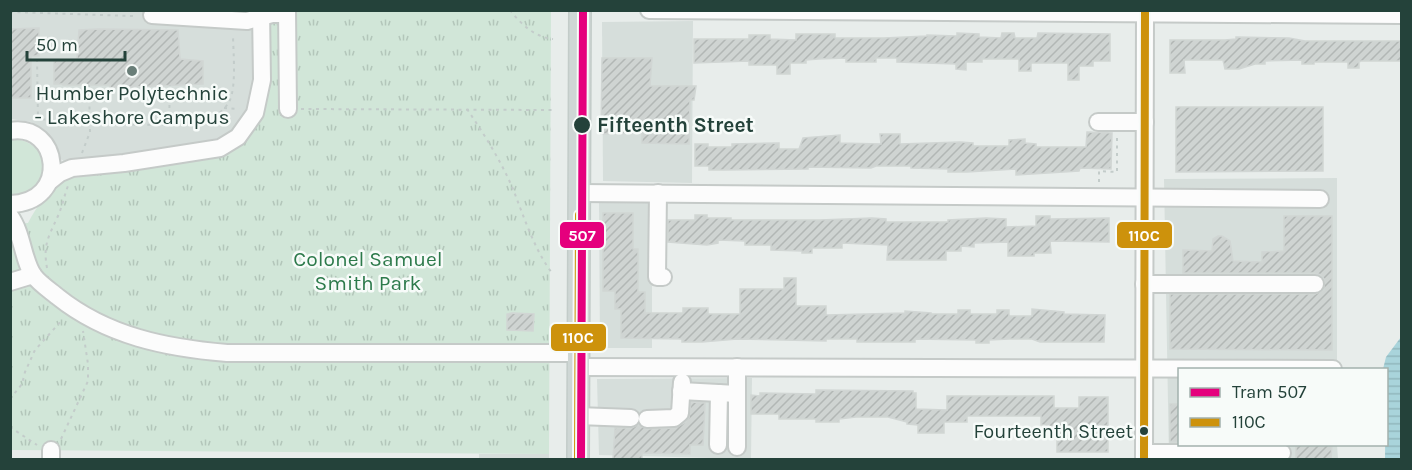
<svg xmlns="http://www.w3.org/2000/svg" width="1412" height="470" font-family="Karla,sans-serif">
	<defs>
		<pattern id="park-tufts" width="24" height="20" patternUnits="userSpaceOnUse" patternTransform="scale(1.5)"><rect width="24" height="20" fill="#d1e6d8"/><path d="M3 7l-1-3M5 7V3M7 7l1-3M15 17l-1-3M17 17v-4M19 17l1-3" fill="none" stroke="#b3c6ba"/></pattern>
		<pattern id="water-rules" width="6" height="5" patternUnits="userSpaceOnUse" patternTransform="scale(1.5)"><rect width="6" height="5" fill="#a9d4db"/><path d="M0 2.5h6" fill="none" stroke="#91b7bd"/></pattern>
		<pattern id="building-hatch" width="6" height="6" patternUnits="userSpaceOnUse" patternTransform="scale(1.5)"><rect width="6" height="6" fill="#cfd4d2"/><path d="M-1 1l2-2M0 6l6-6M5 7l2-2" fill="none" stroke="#b2b7b5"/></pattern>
	</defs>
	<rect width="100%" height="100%" fill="#e8edeb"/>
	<g fill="#d6dedb">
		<path d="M11 11H255L253 90 246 114 241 122 227 136 208 146 65 162 58 157 43 129 31 122 11 119Z"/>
		<path d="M693 21 692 183 603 181 602 22Z"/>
		<path d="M1337 178V369L1180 370V444L1337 445 1338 459H1169L1164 179Z"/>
		<path d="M599 198H652V348H600Z"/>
		<path d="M752 378 751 459 599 455 597 379Z"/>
		<path d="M479 454H549V459L479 460Z"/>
	</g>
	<path fill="#d1e6d8" d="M17 139C44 144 57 174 32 192 27 195 19 195 13 196L11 195V140Z"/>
	<path fill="url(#park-tufts)" d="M268 11H551L549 454 11 450V224L28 223C37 206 49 188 66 179L212 159 223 155 243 140Z"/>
	<path fill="url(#water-rules)" d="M1401 337V459H1385L1386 370 1383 369 1386 357Z"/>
	<g fill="url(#building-hatch)" stroke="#d1d6d4" stroke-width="1.5">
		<path d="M39 28V56H31V98H10V29Z"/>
		<path d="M98 29 178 30 180 59 203 61V84L110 88V85H63V84H54V61L77 59 79 30Z"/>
		<path d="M957 33 979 34V37L1001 38 1002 33H1014L1015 38H1037L1038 33 1110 34V61H1093V66H1079V80H1068V63H1031V71H1019V59H982V62H966V70L956 69V64L897 62V58H876V62H846V58L818 59 806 60V63H790V74H777V65H749V61L694 63V39H749V35H770V39L796 40V34H835V38H884L927 36V35L957 36Z"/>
		<path d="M1236 37 1289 38 1305 41H1401V61H1361L1359 62V68H1348V62H1314V64H1302V60L1265 61V64H1255L1239 69H1225L1223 60H1184L1185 73H1170V40H1225L1236 39Z"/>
		<path d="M602 58H652L650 86H696L694 100H690L689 144 642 143V133L601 134Z"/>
		<path d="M1176 107H1323V171L1176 172Z"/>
		<path d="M1087 132 1112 133 1111 169 1080 168 1079 171 1016 175V169L967 172H948V169L911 168V166H876L871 168 808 167V169L723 170H709V166H695V144H708V147H732V144L779 143V149H799L803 138 840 135V143L881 144 880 134H900V144L960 142 973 143V146H1009V140L1025 139V143L1036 144V147H1086Z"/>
		<path d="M603 213H633V249H638V292H645V313H683V308H708V314H740V289H784V278H796V306H826V315L905 313V311L931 313V314H958V310H970V314H997V310H1009V316H1032V309L1064 312V314L1105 315 1104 342H1040L1032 339H1009L989 340V343H976V340L915 339V342H857V339H826V341L737 339 702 342H682V339L621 338V309H615V291H603Z"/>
		<path d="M695 215H707V218H731V220H820L872 218 886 219V222H948V220L986 218 1006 219V227L1036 226V216H1050V219L1109 218V242L1050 241 1051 253H1034V256H1008V242L974 243V247L961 246V251H946V260H887L888 245 842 243V248H812V253H802V251L771 250V245H745V241L718 240V243L707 245 668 242V220H695Z"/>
		<path d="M1284 216H1332V350L1170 349V294H1315L1324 290V279L1321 275 1315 273H1183V250L1212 251 1213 239 1218 236H1222L1230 241 1233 261 1262 262V252L1284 251Z"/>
		<path d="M512 313 534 314 533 331 507 330V314Z"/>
		<path d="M816 390 913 391V393H916V409L947 410V396H1054V408H1079V397H1108V452H1057V430H1045V425H1041V416H967V422H944V433H918V425L907 424V422L888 417H856L839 419V422H816V419H779V414H751V395L760 396V393L816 394Z"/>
		<path d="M691 402 705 403 703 445H690V454L642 453V459H613L615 428H631L638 425 647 429 675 428 686 422 689 418Z"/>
		<rect x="1170" y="404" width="9" height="38"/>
		<path d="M1296 444H1332L1331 459H1296Z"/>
	</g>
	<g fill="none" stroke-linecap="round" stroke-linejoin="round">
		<g stroke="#c5cac8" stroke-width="20">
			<g id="minor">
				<path d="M287 10 288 109"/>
				<path d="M649 10 1402 15"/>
				<path d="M152 15 247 21 272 14H287"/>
				<path d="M1098 122H1145"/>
				<path d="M10 131C60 122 71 203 10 204"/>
				<path d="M50 181 60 173 72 168 124 163 220 148 238 137 255 113 262 80 261 10"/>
				<path d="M579 193 1320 199"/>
				<path d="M658 193 657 277H663"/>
				<path d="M10 216C23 234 23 262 34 276 40 284 51 291 58 297 107 336 166 348 227 353H579"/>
				<path d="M10 282 33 275"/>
				<path d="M1144 284H1315"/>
				<path d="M578 367 1333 369"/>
				<path d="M681 391 737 394V367"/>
				<path d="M737 394V447"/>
				<path d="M578 416 631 418"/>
				<path d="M647 419 674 418 680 413 682 382"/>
				<path d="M718 445 719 393"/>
				<path d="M51 450V460"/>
				<path d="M1144 453H1282"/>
				<path d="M1144 460 1145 10"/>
			</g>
		</g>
		<g stroke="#c3ccc9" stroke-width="24">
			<path id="major" d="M578 460 580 10"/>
		</g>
		<g stroke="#c3ccca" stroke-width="2" stroke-dasharray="3 4.5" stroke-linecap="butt">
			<path d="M510 10C521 24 534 37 553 39"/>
			<path d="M10 12 133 16V10"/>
			<path d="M37 59 38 119"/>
			<path d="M224 108 239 109"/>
			<path d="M301 109 552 110"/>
			<path d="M467 109C484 134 501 161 513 189 524 217 534 249 552 273"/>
			<path d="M35 119C89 121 145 129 200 122 211 120 223 112 229 102 237 87 233 51 233 34"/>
			<path d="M169 123 170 85"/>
			<path d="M82 153 90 132 89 85"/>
			<path d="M1099 182V171L1117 172V137"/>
			<path d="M47 268C43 245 48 238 57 218 62 208 64 196 68 186"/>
			<path d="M10 399 22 384 25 372 35 350 63 319"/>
			<path d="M10 427 37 445"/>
			<path d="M61 439 88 381V364L83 331"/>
		</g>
		<use href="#minor" stroke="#fcfcfc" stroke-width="16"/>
		<use href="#major" stroke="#cfd7d5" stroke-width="21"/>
		<g stroke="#f7fbf9" stroke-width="12">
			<g id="bus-1">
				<path d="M578 460 579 215"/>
				<path d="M1144 460 1145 10"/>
			</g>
		</g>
		<use href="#bus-1" stroke="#cd920c" stroke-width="8"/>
		<g stroke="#f7fbf9" stroke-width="12">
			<path id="tram-1" d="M581 460 583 10"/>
		</g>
		<use href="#tram-1" stroke="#e5007d" stroke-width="8"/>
	</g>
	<circle fill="#697e78" stroke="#f7fbf9" stroke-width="2" cx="132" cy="71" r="6"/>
	<g fill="#24423a" stroke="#f7fbf9" stroke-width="2">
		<circle cx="582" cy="125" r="9"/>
		<circle cx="1144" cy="431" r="5"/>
	</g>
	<g text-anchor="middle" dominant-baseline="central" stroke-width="5" stroke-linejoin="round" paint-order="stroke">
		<g font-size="20" fill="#24423a" stroke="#f7fbf9" text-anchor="end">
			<text x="1133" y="431">Fourteenth Street</text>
		</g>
		<g font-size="21" fill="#24423a" stroke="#f7fbf9">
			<text x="132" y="93">Humber Polytechnic<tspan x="132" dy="24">- Lakeshore Campus</tspan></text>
		</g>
		<g font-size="21" font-weight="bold" fill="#24423a" stroke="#f7fbf9" text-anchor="start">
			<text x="597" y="125">Fifteenth Street</text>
		</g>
		<g font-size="21" fill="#2d7a4b" stroke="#f7fbf9">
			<text x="368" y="259">Colonel Samuel<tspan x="368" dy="24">Smith Park</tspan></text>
		</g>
	</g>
	<g stroke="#f7fbf9" stroke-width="2">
		<rect x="559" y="221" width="46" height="28" rx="6" fill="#e5007d"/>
		<rect x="1116" y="221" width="57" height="28" rx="6" fill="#cd920c"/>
		<rect x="550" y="323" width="57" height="29" rx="6" fill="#cd920c"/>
	</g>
	<g font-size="16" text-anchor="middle" font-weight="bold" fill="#fff">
		<text x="582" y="241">507</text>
		<text x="1144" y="241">110C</text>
		<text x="578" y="343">110C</text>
	</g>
	<rect width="1412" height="470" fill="none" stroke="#24423a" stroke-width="24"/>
	<rect x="1178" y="368" width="210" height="78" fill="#f7fbf9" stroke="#a3b1ad" stroke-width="1.5"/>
	<rect x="1190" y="388" width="30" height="9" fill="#e5007d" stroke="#a3b1ad" stroke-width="1.5"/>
	<text x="1232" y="398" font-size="18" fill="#24423a">Tram 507</text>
	<rect x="1190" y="418" width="30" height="9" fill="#cd920c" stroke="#a3b1ad" stroke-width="1.5"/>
	<text x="1232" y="428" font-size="18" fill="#24423a">110C</text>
	<path d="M27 51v9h98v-9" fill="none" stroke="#24423a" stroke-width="3"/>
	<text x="36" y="51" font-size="18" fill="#24423a" stroke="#f7fbf9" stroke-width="4.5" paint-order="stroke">50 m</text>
</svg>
